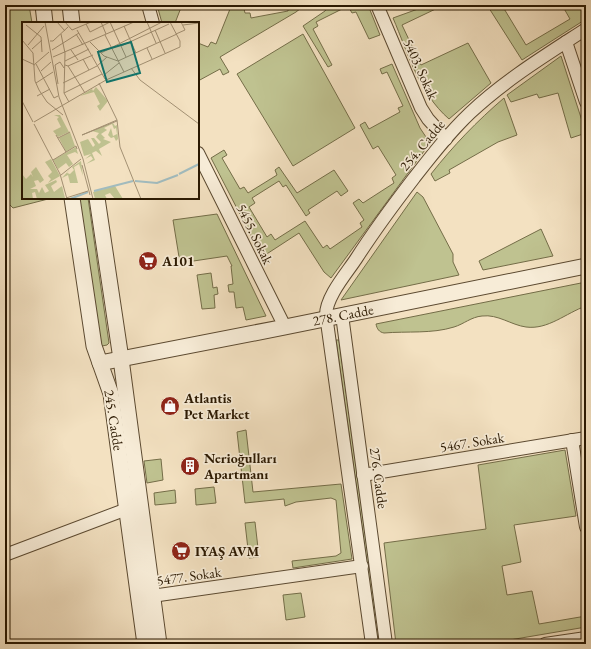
<svg xmlns="http://www.w3.org/2000/svg" width="591" height="649" font-family="'EB Garamond',serif">
	<rect width="100%" height="100%" fill="#f3e1c1"/>
	<filter id="stains"><feTurbulence type="fractalNoise" baseFrequency=".005" numOctaves="4"/><feColorMatrix values="0 0 0 0 .2 0 0 0 0 .09 0 0 0 0 .02 0 0 0 .5 -.17"/></filter>
	<radialGradient id="worn" r=".72"><stop offset=".6" stop-color="#630" stop-opacity="0"/><stop offset="1" stop-color="#630" stop-opacity=".3"/></radialGradient>
	<g fill="#bfc290" stroke="#746d48">
		<path d="M5 5H29L32 23H23V198H52L13 208 9 204 5 187Z"/>
		<path d="M157 5H182L175 23H162Z"/>
		<path d="M226 5H243L245 13H250L251 18 288 11V6L305 5 296 12 220 57 229 72 223 75 220 69 198 81V43L208 47 211 42 216 44 230 9 226 7Z"/>
		<path d="M329 5 335 7 336 5H368L380 35 369 39 356 12 352 13 348 6 316 22 318 26 313 29 332 65 328 67 303 26 325 11Z"/>
		<path d="M429 5H444L402 25 421 65 468 43 491 83 449 119C419 93 408 53 393 18Z"/>
		<path d="M487 5H506L503 7 526 45 570 19 562 5H582L583 8 586 6V19L522 60Z"/>
		<path d="M303 34 355 128 293 166 237 74Z"/>
		<path d="M561 56 586 133 571 138 558 93 539 98 537 94 511 102 507 95Z"/>
		<path d="M392 64 420 128 430 143 331 278 324 272 299 233 262 257 211 158 224 150 227 155 222 158 240 189 244 187 248 193 277 175 275 170 279 167 297 193 334 170 348 191 341 196 337 191 308 210 310 213 306 216 286 185 283 187 279 181 252 198 255 203 249 207 267 237 271 234 275 240 305 221 323 248 327 245 330 249 362 227 360 223 364 220 353 203 359 199 363 203 394 183 392 178 396 175 378 146 373 149 360 125 365 122 369 129 400 112 398 108 403 106 387 72 382 74 380 69Z"/>
		<path d="M504 98 517 135 498 142 449 170 450 173 435 181 431 174C453 146 477 121 504 98Z"/>
		<path d="M417 192 423 197 453 254V262L459 275 341 300Z"/>
		<path d="M79 198H88L109 343 107 345 102 346 99 343Z"/>
		<path d="M217 214 266 316 246 320 243 307 236 308 234 292H229L228 285 233 284 231 266H232L227 256 180 263 173 220Z"/>
		<path d="M541 229 553 256 483 270 479 261Z"/>
		<path d="M211 273 213 288 217 287 218 294 214 295 215 308 202 309 197 275Z"/>
		<path d="M586 282V306C566 313 548 330 526 327 511 325 498 314 482 316 471 317 464 324 454 327 432 334 407 331 384 333 379 332 377 329 376 324Z"/>
		<path d="M336 340H339L381 644H378Z"/>
		<path d="M246 430 253 492 341 484 352 559 293 568 292 561 336 556 341 553 336 500 331 498 296 502 285 506 284 499 245 503 237 432Z"/>
		<path d="M565 450 576 516 514 525 521 562 502 566 507 595 532 591 539 624 586 616V627L486 644H396L384 543 486 529 478 465Z"/>
		<path d="M161 459 163 480 147 483 144 461Z"/>
		<path d="M214 487 216 503 196 505 195 489Z"/>
		<path d="M175 490 176 503 155 505 154 493Z"/>
		<path d="M255 522 259 557 249 558 245 523Z"/>
		<path d="M301 593 305 617 286 620 283 595Z"/>
	</g>
	<g fill="none" stroke-linecap="round" stroke-linejoin="round">
		<g stroke="#5c4a31" stroke-width="14">
			<g id="minor">
				<path d="M148 5 153 23"/>
				<path d="M377 5 421 108 428 119 446 139"/>
				<path d="M566 42 586 102"/>
				<path d="M198 153 285 327"/>
				<path d="M342 315 386 644"/>
				<path d="M572 440 586 527"/>
				<path d="M363 475 586 438"/>
				<path d="M5 555 135 506"/>
				<path d="M145 597 362 566"/>
				<path d="M372 644 326 315C326 297 346 274 356 259 374 231 394 204 414 178 432 155 449 133 470 113 505 80 546 55 586 29"/>
				<path d="M545 644 586 638"/>
			</g>
		</g>
		<g stroke="#5c4a31" stroke-width="17">
			<g id="tertiary">
				<path d="M43 5 45 23"/>
				<path d="M70 5 72 23"/>
				<path d="M72 198 94 346 111 394 145 644"/>
				<path d="M97 198 121 359 159 644"/>
				<path d="M100 363 285 327 586 266"/>
			</g>
		</g>
		<use href="#minor" stroke="#f7ecd7" stroke-width="12"/>
		<use href="#tertiary" stroke="#f7ecd7" stroke-width="15"/>
	</g>
	<defs>
		<g id="supermarket-disc" transform="scale(1)"><circle r="9.5" fill="#8f2418" stroke="#f7ecd7"/><path d="M-6-5.5h2.5l.6 2H6L4.5 2H-2.5L-4.4-4H-6ZM-1.5 3.2a1.3 1.3 0 1 0 .1 0ZM3 3.2a1.3 1.3 0 1 0 .1 0Z" fill="#fff"/></g>
		<g id="shop-disc" transform="scale(1)"><circle r="9.5" fill="#8f2418" stroke="#f7ecd7"/><path d="M-5-2.5h2.3a2.7 3.5 0 0 1 5.4 0H5L5.5 6h-11ZM-1.5-2.5h3a1.5 2.3 0 0 0-3 0Z" fill="#fff"/></g>
		<g id="building-disc" transform="scale(1)"><circle r="9.5" fill="#8f2418" stroke="#f7ecd7"/><path d="M-4-6H4V6H1V3H-1V6H-4ZM-2.5-4.3h1.7v1.8h-1.7ZM.8-4.3h1.7v1.8H.8ZM-2.5-1h1.7V.8h-1.7ZM.8-1h1.7V.8H.8Z" fill="#fff"/></g>
	</defs>
	<g fill-rule="evenodd">
		<use href="#supermarket-disc" x="148" y="261"/>
		<use href="#shop-disc" x="170" y="406"/>
		<use href="#building-disc" x="190" y="466"/>
		<use href="#supermarket-disc" x="181" y="551"/>
	</g>
	<g text-anchor="middle" dominant-baseline="central" stroke-width="3.5" stroke-linejoin="round" paint-order="stroke">
		<g font-size="14" fill="#2a1801" stroke="#f7ecd7">
			<text transform="translate(421 69) rotate(66)">5403. Sokak</text>
			<text transform="translate(422 145) rotate(-50)">254. Cadde</text>
			<text transform="translate(255 234) rotate(64)">5455. Sokak</text>
			<text transform="translate(343 315) rotate(-11)">278. Cadde</text>
			<text transform="translate(114 420) rotate(81)">245. Cadde</text>
			<text transform="translate(472 442) rotate(-9)">5467. Sokak</text>
			<text transform="translate(379 478) rotate(82)">276. Cadde</text>
			<text transform="translate(189 576) rotate(-8)">5477. Sokak</text>
		</g>
		<g font-size="14" font-weight="bold" fill="#2a1801" stroke="#f7ecd7" text-anchor="start">
			<text x="162" y="261">A101</text>
			<text x="184" y="398">Atlantis<tspan x="184" dy="16">Pet Market</tspan></text>
			<text x="204" y="458">Nerioğulları<tspan x="204" dy="16">Apartmanı</tspan></text>
			<text x="195" y="551">IYAŞ AVM</text>
		</g>
	</g>
	<g transform="translate(22 22)">
		<rect width="177" height="177" fill="#f3e1c1"/>
		<path d="M74 65 86 79 78 89 75 84 78 82 72 70 58 74 70 67 71 69ZM32 93H38L47 110 36 115 31 109 39 105 35 97 37 95ZM91 101 93 104 95 103 96 117 94 119 92 115 89 116 86 113 89 106 91 114 95 112 94 106 92 107 90 102 82 106 85 108 79 112 83 116 81 117 89 120 77 127 80 134 74 129 70 131 73 138 64 142 71 137 69 134 63 137 69 132 62 134 58 120 66 117 71 125 73 123 69 116H72L77 122 79 120 74 115 77 111 70 109ZM48 110 53 124 44 130 37 116ZM54 125 56 132 53 130 45 133 51 142 47 145 44 141 36 147 31 138ZM29 137 38 154 26 161 29 157 26 154 30 150 23 140ZM59 139 61 154 57 142 52 145 56 161H48L46 153 40 156 48 147 45 151 48 152 52 148 50 145ZM14 145 22 158 18 161 16 158 12 159 14 164 8 167H15L17 171 20 165 23 171 27 169 23 163 34 158 35 160 29 164 32 170 40 164 43 176 15 177 13 170 10 171 11 177H0V152L4 157 9 152 11 155 9 150ZM93 164 101 177H93L88 171 83 173 85 177H73L71 170Z" fill="#bfc290"/>
		<path fill="none" stroke="#a1bbbe" stroke-width="2" d="M157 152 177 142M113 159 135 161 156 153M72 169 111 159M48 177 66 170"/>
		<path fill="none" stroke="#a39174" stroke-width="1" d="M23 0 37 75 61 137 71 177M35 0 43 9M43 0 50 8 69 0M79 0 84 12M88 0 104 35M125 0 134 21M64 2 68 10 88 0M4 3 19 15 20 30M161 3 177 1M102 4 114 31M55 8 83 57M133 8 143 31M39 12 43 31 42 71 47 80M54 12 61 23M154 12 163 8 159 0M83 13 102 50M0 18 11 31 13 59 17 68 25 80 41 93M28 19H31L46 5M68 20 82 34 96 39 155 12M6 23 22 4M99 24 147 2M125 26 130 37M10 27 20 18M30 28 57 11M49 28 56 38M79 31 140 0M31 35 112 0M0 37 13 43M61 37 67 48M43 39 67 27M13 42 27 30M14 42 32 76 36 74M33 43 36 62M33 43 38 40 42 46M43 43 46 44 63 71M46 44 71 33M109 46 118 58 177 102M19 49 29 40M82 53 97 41M84 58 158 25V19L148 0M14 61 31 50M41 61 75 44 85 35M77 61 95 98 98 125 119 177M42 71 80 52M15 74 28 67M0 79 11 100M95 98 60 113 95 99M12 100 84 58M12 102 38 152 45 177M34 113 44 130M36 116 48 110M31 138 54 124 55 127M60 143 68 173M39 153 59 137M44 176 66 169"/>
		<path fill="#0f766e" fill-opacity="0.15" stroke="#0f766e" stroke-width="2" d="M109 20 118 51 85 60 76 30Z"/>
		<rect width="177" height="177" fill="none" stroke="#2a1801" stroke-width="2"/>
	</g>
	<rect width="591" height="649" fill="none" stroke="#f3e1c1" stroke-width="20"/>
	<rect x="6" y="6" width="579" height="637" fill="none" stroke="#2a1801" stroke-width="2"/>
	<rect x="10" y="10" width="571" height="629" fill="none" stroke="#2a1801"/>
	<rect width="100%" height="100%" filter="url(#stains)"/>
	<rect width="100%" height="100%" fill="url(#worn)"/>
</svg>
